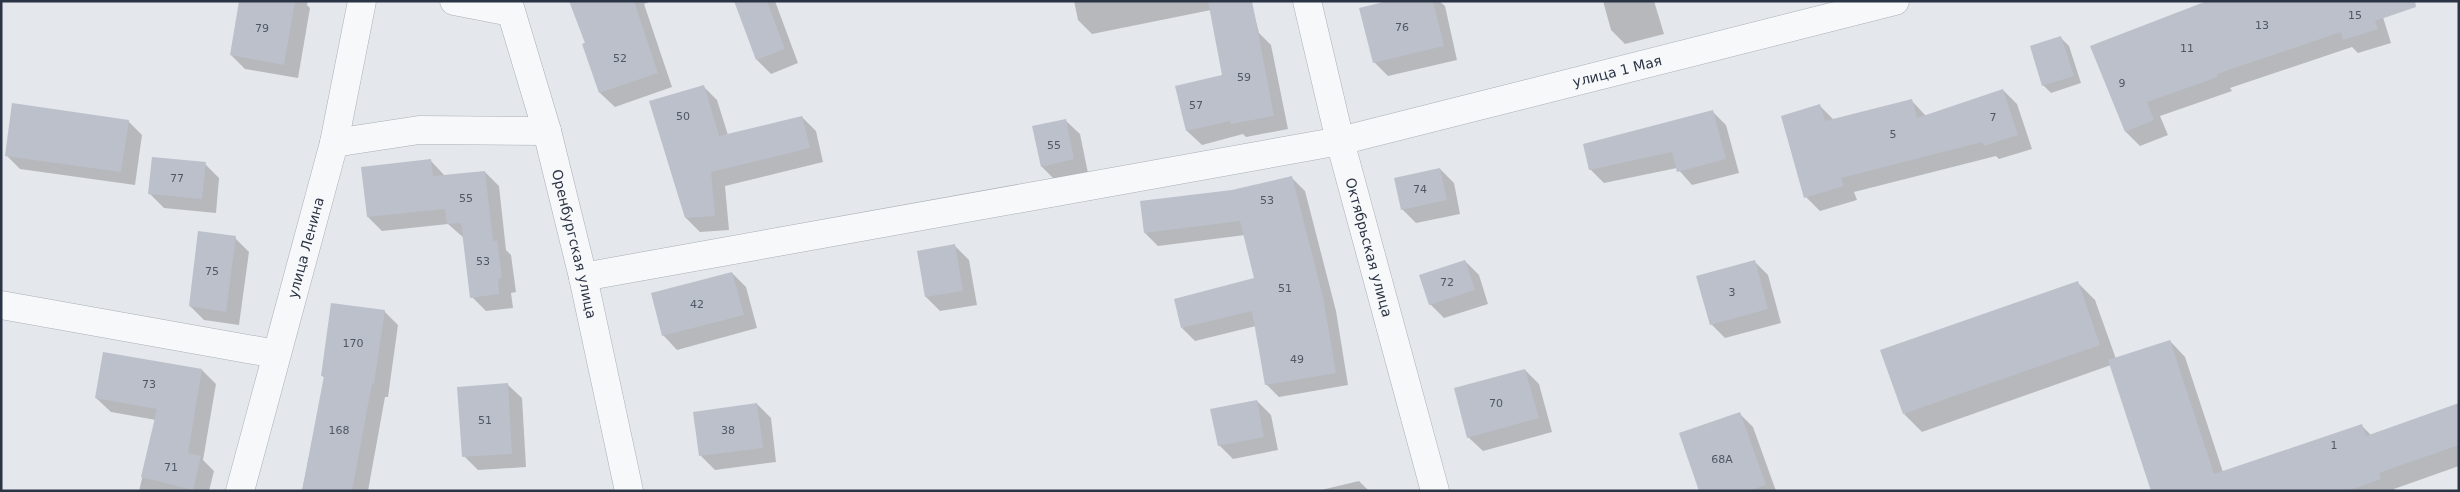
<svg xmlns="http://www.w3.org/2000/svg" width="2460" height="492" font-family="'DejaVu Sans',sans-serif">
	<rect width="100%" height="100%" fill="#e4e7ec"/>
	<g fill="#0003">
		<path d="M240 1H308L307 5 310 8 298 78 245 69 231 55Z"/>
		<path d="M570 1H652L644 4 672 87 615 107 600 93 583 44 587 43Z"/>
		<path d="M735 1H775L798 63 771 74 757 60Z"/>
		<path d="M1074 1H1251L1259 33 1271 45 1288 129 1246 137 1243 134 1202 145 1187 131 1177 87 1223 76 1211 10 1092 34 1078 20Z"/>
		<path d="M1393 1H1439L1445 6 1457 60 1388 76 1374 62Z"/>
		<path d="M1603 1H1654L1664 34 1625 44 1611 30Z"/>
		<path d="M2378 1 2391 43 2358 53 2352 47 2230 88 2232 91 2160 116 2168 135 2140 146 2126 132 2092 47Z"/>
		<path d="M2061 38 2069 46 2081 83 2051 93 2043 85Z"/>
		<path d="M703 86 717 100 728 135 802 117 816 131 823 162 725 186 729 230 700 232 686 218Z"/>
		<path d="M2003 90 2017 104 2032 149 1999 159 1996 156 1854 192 1857 200 1820 211 1806 197 1820 106 1834 120 1912 101 1926 116Z"/>
		<path d="M1712 111 1726 125 1739 173 1692 185 1677 168 1604 183 1590 169Z"/>
		<path d="M1065 120 1080 134 1088 173 1056 181 1042 167 1033 127Z"/>
		<path d="M128 121 142 135 135 185 20 169 6 155Z"/>
		<path d="M431 161 445 176 485 172 499 186 506 250 511 255 516 292 511 293 513 308 486 311 472 297 464 238 448 224 382 231 368 217Z"/>
		<path d="M205 164 219 178 216 213 164 208 150 194Z"/>
		<path d="M1440 169 1454 183 1460 214 1416 223 1402 209Z"/>
		<path d="M1292 178 1305 191 1336 311 1348 385 1279 397 1266 384 1256 326 1195 341 1182 328 1255 279 1245 235 1158 246 1145 233 1232 191Z"/>
		<path d="M235 238 249 252 239 325 204 320 190 306Z"/>
		<path d="M955 246 969 260 977 305 940 311 926 297 918 252Z"/>
		<path d="M1465 261 1479 275 1488 304 1444 318 1430 304Z"/>
		<path d="M1754 261 1768 275 1781 323 1725 338 1711 324Z"/>
		<path d="M732 273 746 287 757 328 677 350 663 335Z"/>
		<path d="M2077 282 2095 300 2116 359 2170 341 2185 357 2223 472 2361 425 2372 436 2459 405V466L2394 489V491H2153L2111 365 1922 432 1904 414Z"/>
		<path d="M384 311 398 325 388 397H385L368 491H302L325 378 322 376Z"/>
		<path d="M104 353 202 370 216 384 203 460 214 471 209 491H139L156 420 111 412 96 398Z"/>
		<path d="M1525 370 1539 384 1552 432 1483 451 1468 437Z"/>
		<path d="M507 384 522 398 526 467 478 470 464 456Z"/>
		<path d="M1257 401 1271 415 1278 450 1233 459 1219 445Z"/>
		<path d="M757 404 771 418 776 462 715 470 701 456Z"/>
		<path d="M1739 413 1753 427 1776 491H1701Z"/>
		<path d="M1359 481 1369 491H1317Z"/>
	</g>
	<g fill="#bbc0ca">
		<path d="M239 1H295L284 65 230 55Z"/>
		<path d="M569 1H634L658 73 599 93 582 44 585 43Z"/>
		<path d="M734 1H767L785 49 756 60Z"/>
		<path d="M1208 1H1252L1274 116 1231 124 1230 121 1186 131 1175 86 1222 75Z"/>
		<path d="M1388 1H1433L1444 46 1373 63 1359 8Z"/>
		<path d="M2207 1H2415L2416 7 2375 21 2378 29 2343 40 2341 32 2217 74 2218 77 2147 102 2154 120 2125 132 2090 46Z"/>
		<path d="M2061 36 2074 76 2042 86 2030 46Z"/>
		<path d="M704 85 719 136 802 116 810 148 711 172 715 216 685 218 649 101Z"/>
		<path d="M2003 89 2018 135 1984 146 1982 142 1841 178 1844 186 1804 198 1781 116 1820 104 1825 121 1912 99 1917 118Z"/>
		<path d="M12 103 129 120 121 172 5 156Z"/>
		<path d="M1713 110 1726 159 1677 172 1672 152 1589 170 1583 144Z"/>
		<path d="M1066 119 1074 159 1041 167 1032 126Z"/>
		<path d="M152 157 206 162 202 199 148 194Z"/>
		<path d="M431 159 433 176 485 171 493 241 497 240 502 278 498 279 499 294 470 298 461 223 447 224 445 209 367 217 361 167Z"/>
		<path d="M1440 168 1447 200 1401 210 1394 178Z"/>
		<path d="M1292 176 1323 297 1336 373 1265 385 1252 311 1181 328 1174 299 1254 278 1240 221 1144 233 1140 201 1232 190Z"/>
		<path d="M198 231 236 236 226 312 189 306Z"/>
		<path d="M955 244 963 291 925 297 917 251Z"/>
		<path d="M1465 260 1475 290 1429 305 1419 275Z"/>
		<path d="M1755 260 1768 309 1710 325 1696 276Z"/>
		<path d="M732 272 744 315 662 336 651 293Z"/>
		<path d="M2078 281 2100 345 1903 414 1880 350Z"/>
		<path d="M331 303 385 310 374 384 372 383 352 491H302L324 376H321Z"/>
		<path d="M2170 340 2214 474 2362 424 2366 436 2459 403V445L2379 473 2381 479 2347 491H2151L2108 360Z"/>
		<path d="M103 352 202 369 188 453 201 456 193 490 141 477 157 409 95 398Z"/>
		<path d="M1525 369 1539 418 1467 438 1454 388Z"/>
		<path d="M508 383 512 454 462 457 457 387Z"/>
		<path d="M1257 400 1264 437 1218 446 1210 409Z"/>
		<path d="M757 403 763 448 699 456 693 412Z"/>
		<path d="M1740 412 1766 485 1748 491H1699L1679 433Z"/>
	</g>
	<g fill="none" stroke-linecap="round" stroke-linejoin="round">
		<g stroke="#a9aeb7" stroke-width="29">
			<g id="street">
				<path d="M454 1 511 12"/>
				<path id="s1" d="M508 1 547 131 583 277 629 491"/>
				<path id="s2" d="M1307 1 1340 141 1435 491"/>
				<path d="M334 143 419 130 547 131"/>
				<path id="s3" d="M583 277 1340 141 1895 1"/>
				<path d="M1 305 276 354"/>
				<path id="s4" d="M240 491 334 143 362 1"/>
			</g>
		</g>
		<use href="#street" stroke="#f7f8fa" stroke-width="28"/>
	</g>
	<g text-anchor="middle" dominant-baseline="central" stroke-width="4" stroke-linejoin="round" paint-order="stroke">
		<g font-size="11" fill="#4f5766">
			<text x="2355" y="15">15</text>
			<text x="2262" y="25">13</text>
			<text x="1402" y="27">76</text>
			<text x="262" y="28">79</text>
			<text x="2187" y="48">11</text>
			<text x="620" y="58">52</text>
			<text x="1244" y="77">59</text>
			<text x="2122" y="83">9</text>
			<text x="1196" y="105">57</text>
			<text x="683" y="116">50</text>
			<text x="1993" y="117">7</text>
			<text x="1893" y="134">5</text>
			<text x="1054" y="145">55</text>
			<text x="177" y="178">77</text>
			<text x="1420" y="189">74</text>
			<text x="466" y="198">55</text>
			<text x="1267" y="200">53</text>
			<text x="483" y="261">53</text>
			<text x="212" y="271">75</text>
			<text x="1447" y="282">72</text>
			<text x="1285" y="288">51</text>
			<text x="1732" y="292">3</text>
			<text x="697" y="304">42</text>
			<text x="353" y="343">170</text>
			<text x="1297" y="359">49</text>
			<text x="149" y="384">73</text>
			<text x="1496" y="403">70</text>
			<text x="485" y="420">51</text>
			<text x="339" y="430">168</text>
			<text x="728" y="430">38</text>
			<text x="2334" y="445">1</text>
			<text x="1722" y="459">68А</text>
			<text x="171" y="467">71</text>
		</g>
		<g font-size="14" fill="#2b3445" stroke="#f4f6f9">
			<text stroke="none"><textPath href="#s3" startOffset="1055">улица 1 Мая</textPath></text>
			<text stroke="none"><textPath href="#s1" startOffset="252">Оренбургская улица</textPath></text>
			<text stroke="none"><textPath href="#s4" startOffset="252">улица Ленина</textPath></text>
			<text stroke="none"><textPath href="#s2" startOffset="254">Октябрьская улица</textPath></text>
		</g>
	</g>
	<rect width="2460" height="492" fill="none" stroke="#2b3445" stroke-width="5"/>
</svg>
